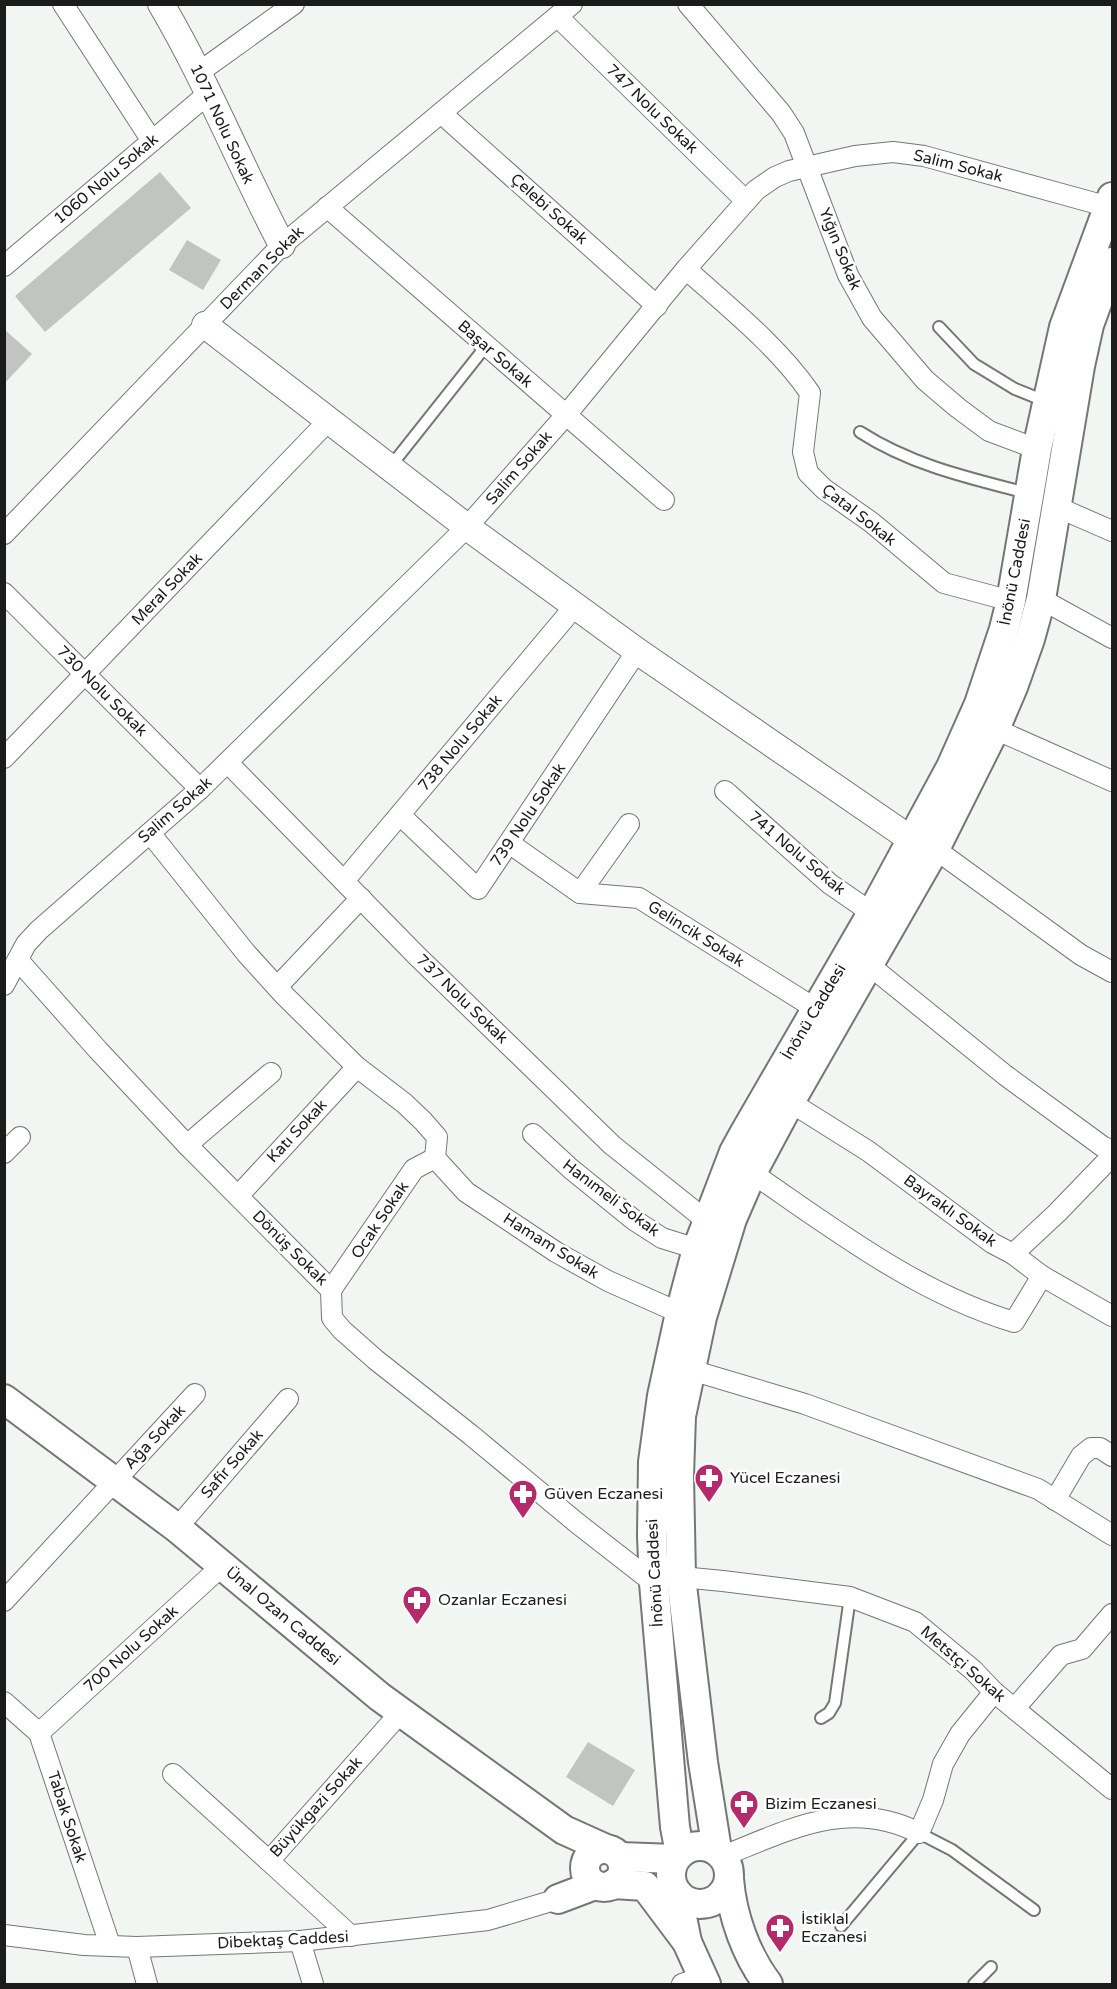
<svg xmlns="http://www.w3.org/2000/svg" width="1117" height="1989" font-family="'Varela Round',sans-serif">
	<rect width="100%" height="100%" fill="#f2f6f2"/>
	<g fill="#c1c4c1">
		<path d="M160 172 191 208 45 332 15 296Z"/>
		<path d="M187 240 221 260 203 290 169 270Z"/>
		<path d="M4 329 32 354 4 384Z"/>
		<path d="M588 1742 635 1770 613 1806 566 1777Z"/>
	</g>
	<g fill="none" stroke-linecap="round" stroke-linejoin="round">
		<g stroke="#747774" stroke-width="14">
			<g id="service">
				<path d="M939 327 974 364 1015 389 1045 401"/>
				<path d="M860 432C911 465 969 478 1027 493"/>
				<path d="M390 467 486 346"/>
				<path d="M821 1718 829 1713 835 1703 850 1597"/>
				<path d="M841 1926 919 1833 952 1850 1034 1910"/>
				<path d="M974 1984 991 1967"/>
			</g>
		</g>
		<g stroke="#747774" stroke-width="22">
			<g id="minor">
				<path d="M63 4 152 141"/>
				<path d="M688 4 781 113 794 133 848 275 872 318 925 380 958 408 989 431 1037 449"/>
				<path d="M558 17 746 201"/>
				<path d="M198 73 294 4"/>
				<path d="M441 113 657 306"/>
				<path d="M327 207 664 500"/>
				<path d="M4 266 209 93"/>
				<path d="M686 269C727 306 779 347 810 393L803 452 808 473 824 489 871 522 944 583 1011 601"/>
				<path d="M1057 507 1112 531"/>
				<path d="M4 534 282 245 572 4"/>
				<path d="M4 593 200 789"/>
				<path d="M1041 599 1112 638"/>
				<path d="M995 729 1112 781"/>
				<path d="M4 758 329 420"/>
				<path d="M228 763 416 955 612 1145 707 1221"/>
				<path d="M725 791 830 884 872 913"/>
				<path d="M400 815 478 889 637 651"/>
				<path d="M150 833 246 953 285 996 357 1067 404 1103 423 1121 437 1137 435 1158"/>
				<path d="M509 843 580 893 639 898 816 1009"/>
				<path d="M935 849 1081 955 1112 972"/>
				<path d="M344 881 575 606"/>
				<path d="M580 893 629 824"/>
				<path d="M18 960 98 1050 187 1145 331 1290 332 1318 342 1330 376 1360 471 1435 577 1523 654 1583"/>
				<path d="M869 965 1005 1075 1102 1146 1112 1151"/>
				<path d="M4 985 26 944 39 930 200 789 467 527 566 415 686 269 756 190 775 177 789 171 855 156 893 152 924 156 1109 207"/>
				<path d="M277 987 361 898"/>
				<path d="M790 1102 868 1151 992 1243 1013 1254 1042 1276 1112 1316"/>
				<path d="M533 1134 571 1169 634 1220 662 1238 697 1249"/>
				<path d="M187 1145 271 1073"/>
				<path d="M4 1153 20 1137"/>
				<path d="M435 1158 466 1192 556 1252 608 1281 680 1313"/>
				<path d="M752 1173C834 1229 917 1293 1014 1322L1042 1276"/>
				<path d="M238 1196 357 1067"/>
				<path d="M1013 1254 1057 1213 1112 1156"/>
				<path d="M331 1290 414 1169 435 1158"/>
				<path d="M691 1370 805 1404 1038 1489 1112 1535"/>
				<path d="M1055 1500 1081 1456 1091 1448H1100L1112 1456"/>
				<path d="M177 1528 288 1399"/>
				<path d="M681 1577 723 1581 850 1597 915 1622 973 1670 994 1692 1112 1789"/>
				<path d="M4 1601 195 1394"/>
				<path d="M4 1702 39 1733 110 1945"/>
				<path d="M1015 1708 1061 1655 1082 1649 1112 1614"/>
				<path d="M39 1733 223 1565"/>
				<path d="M173 1774 269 1861 401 1712"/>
				<path d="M723 1856C789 1830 849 1797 919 1833L933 1800 943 1764 960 1734 994 1692"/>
				<path d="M269 1861 351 1936"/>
				<path d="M4 1935 84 1945 137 1947 300 1941 488 1920 558 1899"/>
				<path d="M300 1941 313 1984"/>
				<path d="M137 1947 147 1984"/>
				<path d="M682 1984 703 1977"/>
			</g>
		</g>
		<g stroke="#747774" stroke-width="28">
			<g id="tertiary">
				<path d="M161 4C207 82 240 165 282 245"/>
				<path d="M205 325 467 527 637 651 912 840"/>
			</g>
		</g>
		<g stroke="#747774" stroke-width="32">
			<g id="secondary">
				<path d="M4 1399 177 1528 380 1697 564 1830 604 1848"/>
				<circle cx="700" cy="1875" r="29"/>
				<circle cx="604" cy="1868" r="19"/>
				<path d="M717 1850 703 1762 681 1577 679 1476 681 1416 702 1317 732 1219 752 1173 790 1102 935 849 995 729 1013 687 1030 639 1041 599 1080 366 1089 325 1112 262"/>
				<path d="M680 1853 675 1827 654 1583 652 1536 653 1462 662 1396 680 1313 697 1249 734 1152 745 1132 872 913 951 767 979 704 1004 629 1011 601 1037 449 1064 327 1112 197"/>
				<path d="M620 1857 675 1859"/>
				<path d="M729 1879C732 1916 746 1955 768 1984"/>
				<path d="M613 1884 645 1886 687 1942"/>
				<path d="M558 1899 595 1885"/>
				<path d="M683 1922 687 1942 706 1984"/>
			</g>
		</g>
		<use href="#service" stroke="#fff" stroke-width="10"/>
		<use href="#minor" stroke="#fff" stroke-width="20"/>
		<use href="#tertiary" stroke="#fff" stroke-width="26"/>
		<use href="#secondary" stroke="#fff" stroke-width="28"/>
	</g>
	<defs>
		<g id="pharmacy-pin" transform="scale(1.5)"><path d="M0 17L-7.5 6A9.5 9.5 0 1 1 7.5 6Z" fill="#b32b6b" stroke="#fff"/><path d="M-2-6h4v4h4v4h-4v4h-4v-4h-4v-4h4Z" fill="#fff"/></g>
	</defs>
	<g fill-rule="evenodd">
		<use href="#pharmacy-pin" x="709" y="1478"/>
		<use href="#pharmacy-pin" x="523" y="1494"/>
		<use href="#pharmacy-pin" x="417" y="1600"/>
		<use href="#pharmacy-pin" x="744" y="1804"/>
		<use href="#pharmacy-pin" x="780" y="1928"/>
	</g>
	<g text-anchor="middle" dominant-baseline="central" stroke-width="5" stroke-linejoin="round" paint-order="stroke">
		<g font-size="16" fill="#1a1b1a" stroke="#fff">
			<text transform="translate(652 109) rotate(44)">747 Nolu Sokak</text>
			<text transform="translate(222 124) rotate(65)">1071 Nolu Sokak</text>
			<text transform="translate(958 166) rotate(14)">Salim Sokak</text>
			<text transform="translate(106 179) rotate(-40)">1060 Nolu Sokak</text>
			<text transform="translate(549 209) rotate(42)">Çelebi Sokak</text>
			<text transform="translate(840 249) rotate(68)">Yığın Sokak</text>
			<text transform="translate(262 268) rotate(-45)">Derman Sokak</text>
			<text transform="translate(495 354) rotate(41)">Başar Sokak</text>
			<text transform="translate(519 468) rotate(-49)">Salim Sokak</text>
			<text transform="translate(859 515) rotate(38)">Çatal Sokak</text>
			<text transform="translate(1015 572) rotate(-79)">İnönü Caddesi</text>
			<text transform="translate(167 589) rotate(-46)">Meral Sokak</text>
			<text transform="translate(102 691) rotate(45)">730 Nolu Sokak</text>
			<text transform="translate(460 743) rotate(-50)">738 Nolu Sokak</text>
			<text transform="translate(175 810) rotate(-41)">Salim Sokak</text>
			<text transform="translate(528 815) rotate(-56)">739 Nolu Sokak</text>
			<text transform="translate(797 853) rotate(40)">741 Nolu Sokak</text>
			<text transform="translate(696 934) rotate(32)">Gelincik Sokak</text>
			<text transform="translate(462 999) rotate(44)">737 Nolu Sokak</text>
			<text transform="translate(814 1012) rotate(-59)">İnönü Caddesi</text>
			<text transform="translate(297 1131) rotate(-47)">Katı Sokak</text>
			<text transform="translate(611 1198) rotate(37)">Hanımeli Sokak</text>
			<text transform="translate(950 1211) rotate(36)">Bayraklı Sokak</text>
			<text transform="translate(380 1220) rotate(-56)">Ocak Sokak</text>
			<text transform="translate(551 1246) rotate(32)">Hamam Sokak</text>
			<text transform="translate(290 1248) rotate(45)">Dönüş Sokak</text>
			<text transform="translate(155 1437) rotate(-47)">Ağa Sokak</text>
			<text transform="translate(232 1464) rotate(-49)">Safir Sokak</text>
			<text transform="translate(655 1573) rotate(-93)">İnönü Caddesi</text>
			<text transform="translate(283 1616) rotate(40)">Ünal Ozan Caddesi</text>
			<text transform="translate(131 1649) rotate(-42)">700 Nolu Sokak</text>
			<text transform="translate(963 1664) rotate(41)">Metstçi Sokak</text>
			<text transform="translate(316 1807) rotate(-48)">Büyükgazi Sokak</text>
			<text transform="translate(67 1817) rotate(72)">Tabak Sokak</text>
			<text transform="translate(283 1940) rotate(-3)">Dibektaş Caddesi</text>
		</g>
		<g font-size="16" fill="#1a1b1a" stroke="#fff" text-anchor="start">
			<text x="730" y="1478">Yücel Eczanesi</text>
			<text x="544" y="1494">Güven Eczanesi</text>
			<text x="438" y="1600">Ozanlar Eczanesi</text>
			<text x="765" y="1804">Bizim Eczanesi</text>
			<text x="801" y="1919">İstiklal<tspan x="801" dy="18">Eczanesi</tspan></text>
		</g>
	</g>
	<rect width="1117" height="1989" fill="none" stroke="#1a1b1a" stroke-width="12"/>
</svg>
